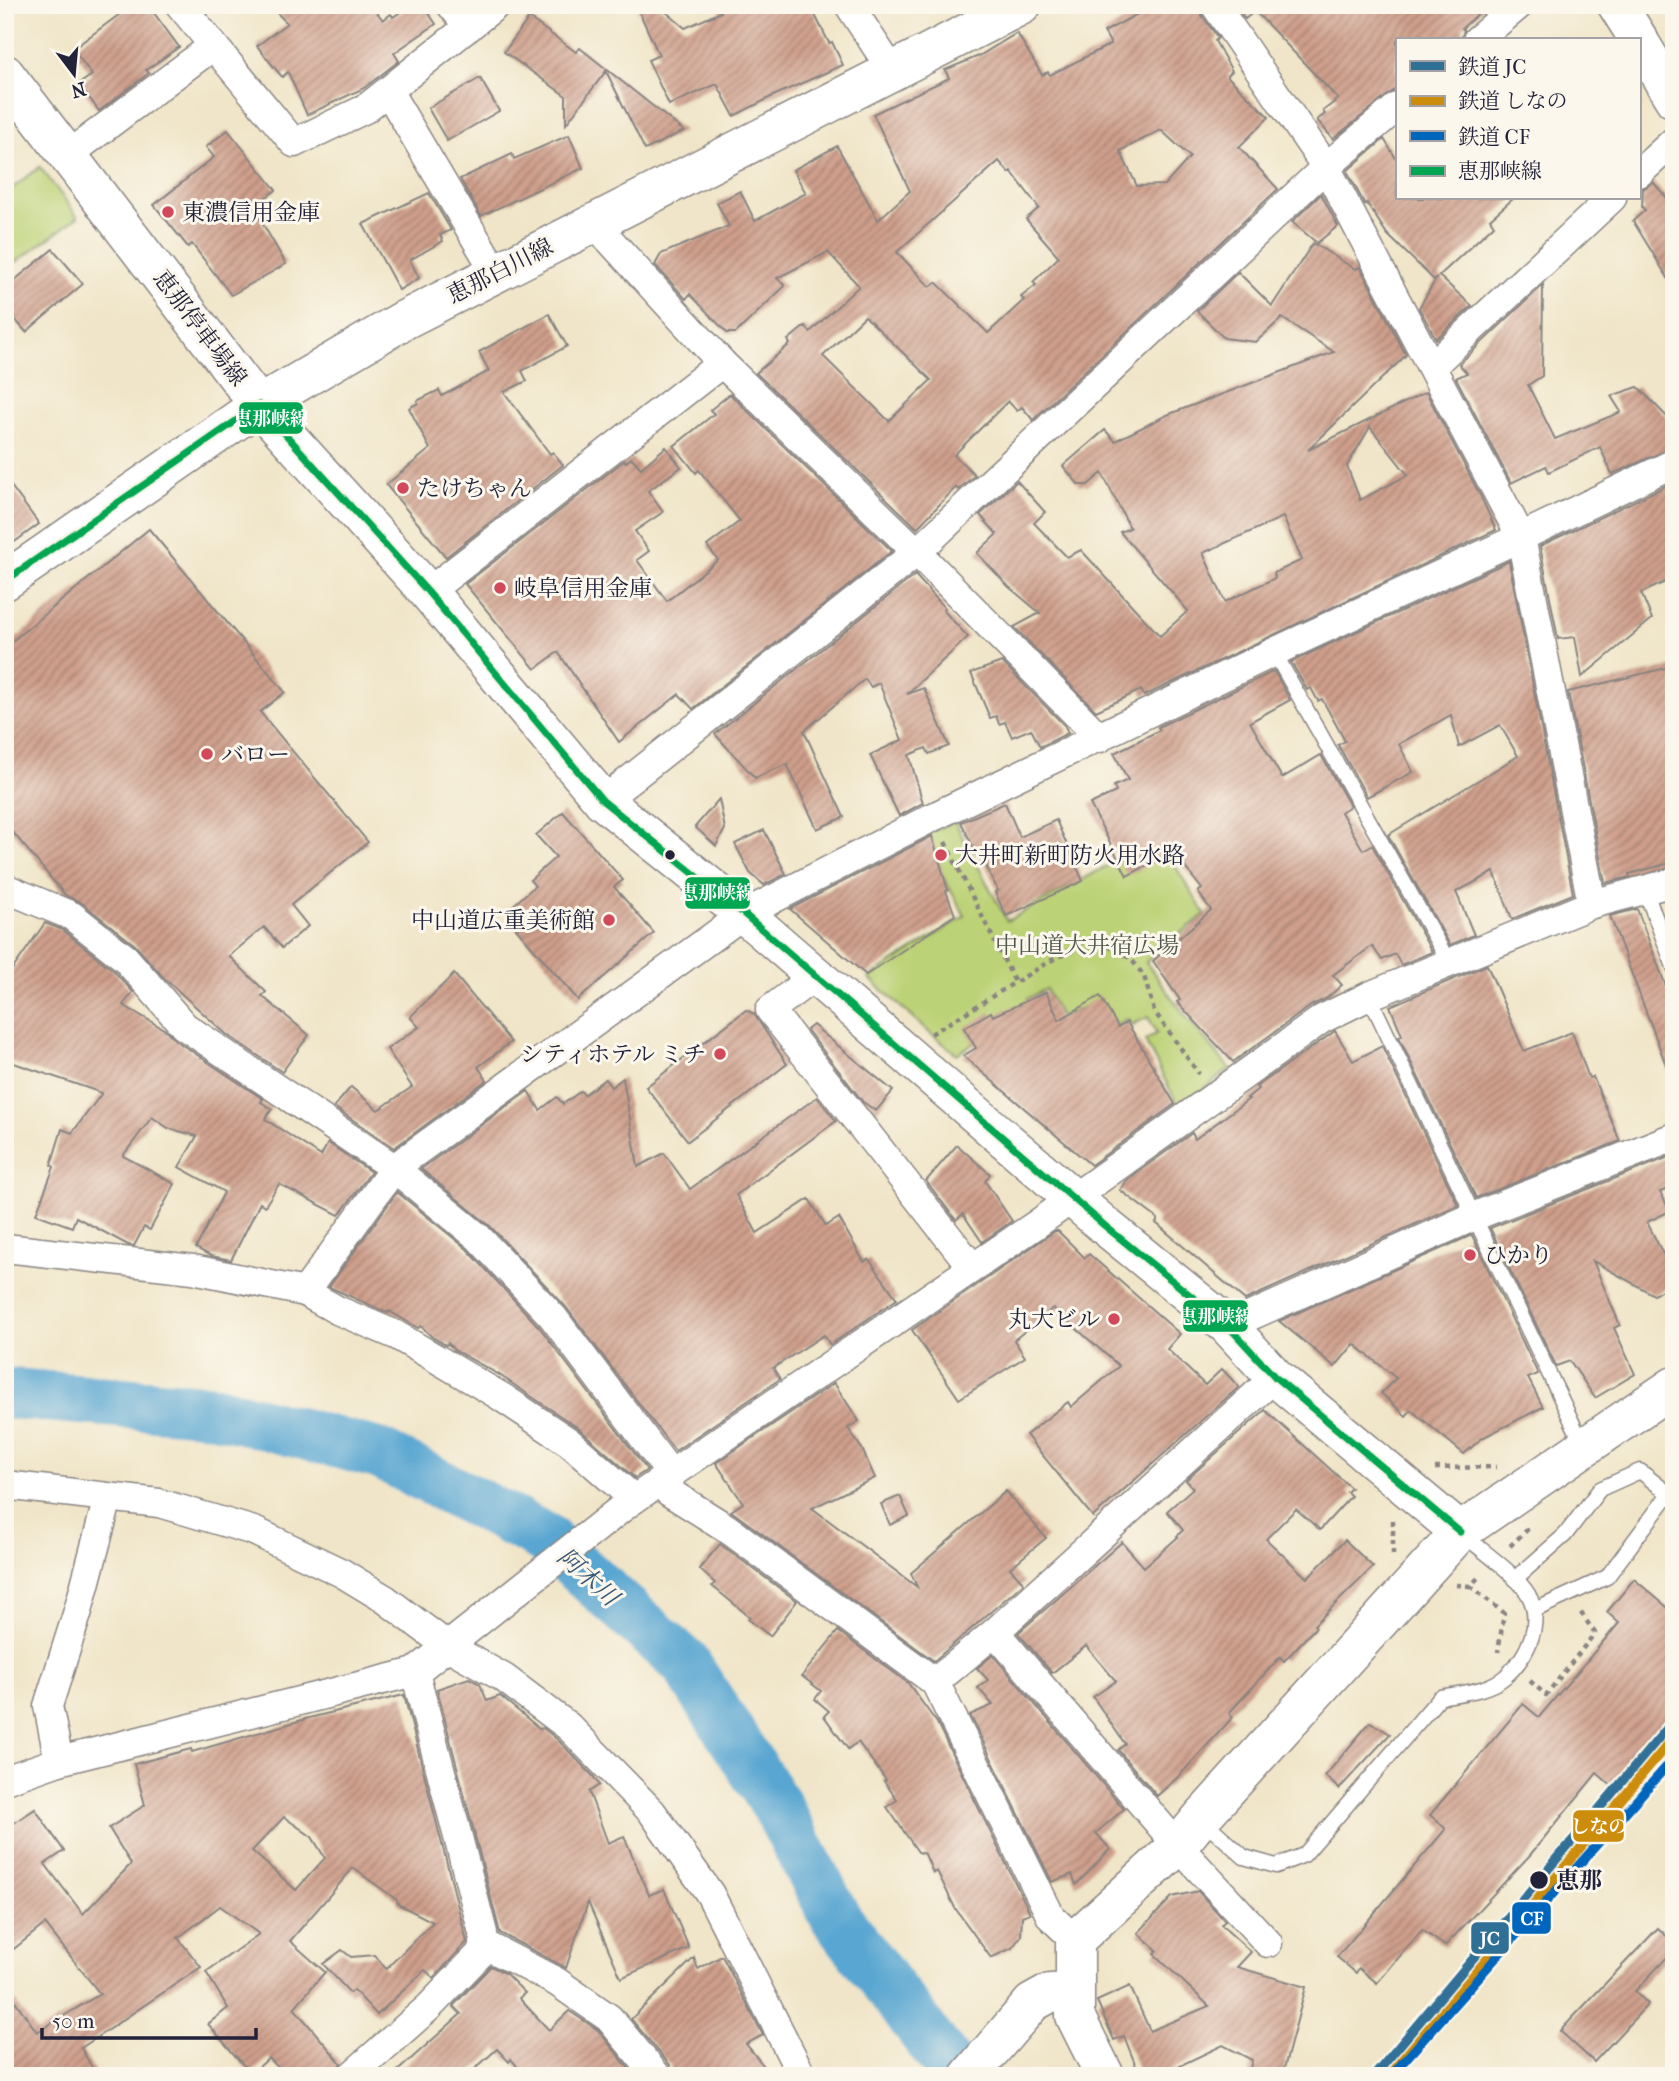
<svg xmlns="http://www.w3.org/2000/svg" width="1679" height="2081" font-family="'IM FELL French Canon','Noto Serif JP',serif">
	<defs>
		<pattern id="building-hatch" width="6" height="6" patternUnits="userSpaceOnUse" patternTransform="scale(1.75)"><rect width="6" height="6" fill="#cf9f8b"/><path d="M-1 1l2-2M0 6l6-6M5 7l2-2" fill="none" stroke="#a88173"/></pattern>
	</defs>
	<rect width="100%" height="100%" fill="#fbf7ec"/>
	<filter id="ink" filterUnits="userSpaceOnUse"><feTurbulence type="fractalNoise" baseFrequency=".0143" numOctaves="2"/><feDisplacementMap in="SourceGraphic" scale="14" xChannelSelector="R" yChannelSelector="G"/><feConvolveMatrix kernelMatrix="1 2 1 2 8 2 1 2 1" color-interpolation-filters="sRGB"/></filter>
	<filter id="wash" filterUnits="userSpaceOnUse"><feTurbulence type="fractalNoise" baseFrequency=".00686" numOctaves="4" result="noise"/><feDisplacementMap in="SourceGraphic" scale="28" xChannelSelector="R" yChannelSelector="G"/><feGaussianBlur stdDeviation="1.57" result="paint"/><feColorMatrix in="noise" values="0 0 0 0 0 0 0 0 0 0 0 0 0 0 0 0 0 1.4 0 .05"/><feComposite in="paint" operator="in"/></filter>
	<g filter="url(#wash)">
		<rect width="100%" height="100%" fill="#f0e5c8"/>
		<g fill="#bcd276" stroke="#6f7a58" stroke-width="2">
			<path d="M40 167 78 217 5 270V194Z"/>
			<path d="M954 821 1007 921 1158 838 1205 914 1146 962 1186 1017 1230 1069 1179 1107 1145 1041 1157 1033 1148 1017 1132 1025 1127 1019 1098 1035 1081 1008 1060 1017 1046 989 1027 999 1031 1008 957 1054 931 1034 869 978 965 916 921 837Z"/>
		</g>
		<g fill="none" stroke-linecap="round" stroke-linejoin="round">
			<path stroke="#58a6d1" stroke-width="51" d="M5 1393 210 1410 380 1454 545 1538 685 1663 776 1805 836 1918 957 2076"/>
		</g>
		<g id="blocks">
			<g fill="url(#building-hatch)" fill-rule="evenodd">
				<path d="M132 5H148L179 47 146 70 149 73 99 111 79 84 92 75 73 49Z"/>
				<path d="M269 5H371L383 20 391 14 393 17 411 5H423L436 24 394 53 399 61 364 88 307 115 288 72 282 77 257 46 287 23Z"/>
				<path d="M636 5H658L685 28 721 12 718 5H810L829 43 832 42 843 65 773 96 734 116 717 84 669 105 648 60 659 55Z"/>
				<path d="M1154 5H1199L1201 14 1218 38 1215 41 1232 71 1227 76 1269 117 1239 147 1278 189 1033 420 1022 407 1017 411 1008 401 954 455 975 475 958 490 956 487 917 528 756 373 790 344 788 340 805 326 810 332 859 286 828 252 777 278 785 286 736 333H727L690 294 686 299 655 265 661 254 729 226 717 203 740 191 755 221 806 193 793 170 837 146 878 220 910 191 873 114 949 78 945 70 979 56 1017 33 1042 75 1048 72 1050 75 1111 44 1104 32ZM1161 130 1190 157 1165 185 1137 186 1120 151ZM999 161 1009 173 1011 171 1039 208 1026 219 1059 257 1033 282 1036 285 1021 297 1024 300 988 333 936 282 930 287 897 252ZM865 316 931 380 889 421 823 356Z"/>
				<path d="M1235 5H1488L1462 28 1464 30 1461 40H1397V88L1333 139 1317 120 1325 114 1323 111 1338 99 1255 11 1245 19Z"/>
				<path d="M529 18 576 52 580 48 684 131 645 150 606 71 566 124V96L504 52Z"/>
				<path d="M480 78 499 111 447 141 428 108Z"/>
				<path d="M228 130 276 190 253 207 286 264 231 295 192 244 188 247 154 205 214 157 206 147Z"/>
				<path d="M569 135 583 168 481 216 460 179 512 154 514 159Z"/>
				<path d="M1384 139 1397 160V198H1514L1490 219 1494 225 1439 276 1472 306 1436 339 1419 308 1436 279 1434 280 1387 234 1367 203 1365 205 1347 171Z"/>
				<path d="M1653 182 1674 206V288L1633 221 1645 210 1642 207 1643 189Z"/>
				<path d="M429 193 451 230 440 235 443 241 410 260 419 278 399 290 363 224Z"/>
				<path d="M1321 194 1338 226 1317 243 1292 222Z"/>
				<path d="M1313 243 1355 269 1360 267 1406 355 1308 450 1426 392 1481 497 1496 530 1144 696 1141 690 1096 711 1014 627 1040 613 1009 587 977 553 997 534 980 515 1017 481 1045 512 1034 523 1067 557 1081 550 1160 636 1188 611 1120 532 1130 528 1102 473 1088 485H1079L1063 466 1105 430 1115 441 1167 415 1334 352 1282 318 1256 342 1224 338 1197 311 1238 272 1272 306ZM1370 427 1408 475 1360 500 1347 466ZM1283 517 1302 560 1274 573 1275 578 1225 602 1203 553Z"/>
				<path d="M53 249 83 284 26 332 5 308V288Z"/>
				<path d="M1543 285 1542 376 1528 385 1555 439 1621 412 1611 396 1638 387 1674 424V447L1612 474 1600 447 1549 472 1546 466 1511 483 1456 378 1467 373 1459 364Z"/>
				<path d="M549 314 567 346 522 371 527 381 504 392 550 454 553 452 563 465 446 557 386 485 430 449 409 408 418 403 417 401 439 390 442 396 489 371 479 352Z"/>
				<path d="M730 394 892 551 693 709 679 694 619 742 558 652 535 669 465 584 625 460 626 462 632 458 641 468 666 447 681 467 648 491 663 512 635 531 649 551 637 560 667 601 718 560 707 546 740 521 699 470 696 473 674 446 714 414 710 410Z"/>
				<path d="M5 478 39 524 5 549Z"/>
				<path d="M1674 482V578L1641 593 1652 619 1582 677 1575 637 1558 639 1540 546Z"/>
				<path d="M149 529 285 692 260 712 368 842 291 905 308 926 282 948 264 927 229 956 266 992 262 996 309 1035 282 1072 226 1034 164 978 135 945 82 903 65 895 5 823V647Z"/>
				<path d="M1509 561 1573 894 1512 919 1494 872 1456 892 1474 935 1450 945 1388 835 1518 756 1500 725 1459 747 1451 715 1399 744 1413 772 1367 797 1338 745 1345 741 1322 699 1318 701 1311 688 1307 690 1291 662Z"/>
				<path d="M915 575 945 608 943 610 968 637 907 694 924 688 949 746 929 754 926 748 909 755 923 803 899 816 870 755 902 740 879 683 871 687 865 679 804 731 844 817 817 829 787 764 755 778 715 734Z"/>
				<path d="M1002 662 1065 726 1068 733 1040 747 1031 729 1012 737 1005 722 999 724 996 716 990 718 971 673Z"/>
				<path d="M1674 666V862L1629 874 1630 877 1605 883 1568 692Z"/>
				<path d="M1274 671 1290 700 1250 722 1282 778 1321 755 1350 806 1341 812 1363 850 1372 845 1432 952 1401 965 1395 954 1382 960 1372 946 1333 975 1342 985 1327 998 1312 1005 1233 1062 1177 1002 1180 1000 1153 961 1211 910 1198 892 1202 889 1173 852 1127 876 1090 804 1116 792 1114 786 1128 780 1114 753 1160 730 1158 727Z"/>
				<path d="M719 799 725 829 716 846 695 827Z"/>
				<path d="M1005 803 1020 837 1056 820 1083 881 1006 916 995 892 998 891 979 851 976 853 961 822Z"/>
				<path d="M563 812 623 880 614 887 654 933 578 1000 510 921 516 916 509 909 535 886 530 880 556 857 536 835Z"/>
				<path d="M764 830 786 874 764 885 750 873 735 844Z"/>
				<path d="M932 836 948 890 946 891 955 915 866 975 790 909Z"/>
				<path d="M1637 909 1674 1008V1078H1671L1610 916Z"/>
				<path d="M45 923 63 930 113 970 133 992 123 1005 167 1031 175 1040 263 1099 261 1102 272 1109 265 1119 321 1156 328 1143 371 1172 339 1215 279 1184 265 1206 260 1203 231 1260 211 1256 196 1248 224 1192 179 1167 197 1136 168 1128 152 1117 123 1156 175 1184 150 1230 144 1227 134 1246 128 1245 76 1217 72 1227 36 1214 54 1167 51 1165 62 1129 72 1133 102 1093 5 1060V980Z"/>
				<path d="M1487 965 1524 1051 1572 1032 1589 1078 1593 1077 1620 1141 1476 1198 1399 1037 1402 1035 1390 1006Z"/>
				<path d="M454 974 511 1042 478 1067 487 1080 394 1148 334 1107 351 1087 378 1110 412 1087 387 1049 419 1027 410 1017Z"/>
				<path d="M1046 992 1059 1020 1100 996 1118 1027 1127 1022 1175 1104 1091 1165 963 1056 976 1048 964 1028 991 1012 993 1016Z"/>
				<path d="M746 1010 754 1014 787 1064 688 1141 646 1087Z"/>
				<path d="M813 1025 893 1091 876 1111 863 1102 807 1030Z"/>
				<path d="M1335 1031 1353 1061 1382 1046 1458 1205 1245 1300 1156 1223 1158 1219 1120 1190 1128 1179 1192 1133 1195 1139 1249 1099 1247 1098 1258 1089 1256 1087Z"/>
				<path d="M623 1078 638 1167 664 1153 690 1189 817 1097 836 1121 736 1195 757 1233 809 1199 826 1226 839 1218 864 1262 869 1259 897 1299 830 1345 824 1335 773 1368 780 1379 675 1451 565 1306 490 1226 421 1169 528 1091 540 1110 557 1097 563 1104 581 1091 584 1095 605 1079 611 1087Z"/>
				<path d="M957 1145 990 1174 985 1181 1012 1221 982 1242 963 1214 956 1220 926 1181Z"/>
				<path d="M1674 1155V1187L1660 1192 1670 1211 1647 1222 1665 1258 1674 1256V1282L1654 1295 1593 1261 1620 1325 1614 1328 1635 1374 1595 1398 1570 1361 1556 1366 1490 1228Z"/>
				<path d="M397 1192 467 1249 540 1328 647 1470 635 1478 578 1428 498 1374 454 1350 448 1343 446 1345 432 1337 421 1326 418 1328 389 1311 388 1313 329 1287Z"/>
				<path d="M1055 1231H1058L1085 1258 1089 1254 1180 1334 1167 1349 1205 1385 1222 1369 1239 1387 1093 1517 1026 1435 1068 1402 1071 1407 1119 1366 1053 1308 1014 1340 1025 1357 959 1399 912 1330Z"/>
				<path d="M1472 1235 1538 1374 1528 1378 1543 1407 1482 1438 1464 1454 1411 1410 1406 1416 1381 1393 1396 1378 1354 1344 1335 1367 1279 1321Z"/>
				<path d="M834 1383 859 1421 848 1428 862 1449 875 1478 812 1508 917 1587 911 1573 1006 1491 1046 1538 1010 1568 1024 1583 934 1661 731 1511 743 1503 716 1463Z"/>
				<path d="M1265 1410 1351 1488 1347 1492 1351 1496 1320 1530 1296 1509 1266 1539 1307 1578 1345 1540 1373 1567 1314 1625 1316 1627 1284 1661 1280 1657 1229 1713 1233 1717 1179 1776 1157 1796 1118 1750 1125 1744 1093 1697 1116 1681 1086 1646 1052 1673 1018 1633 1122 1542 1144 1567 1178 1537 1177 1536 1183 1530 1167 1511 1193 1488 1186 1480Z"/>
				<path d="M900 1496 909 1516 890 1525 881 1504Z"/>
				<path d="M720 1544 797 1601 770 1636 748 1619 750 1617 712 1586 715 1583 699 1569Z"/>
				<path d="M1634 1579 1674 1613V1754L1632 1804 1597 1773 1530 1855 1445 1946 1422 1930 1377 1983 1359 1968 1356 1973 1337 1957 1444 1831 1445 1828 1430 1815 1523 1704 1539 1717 1619 1623 1607 1612Z"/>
				<path d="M838 1631 908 1683 937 1723 1030 1913 1022 1916 1021 1936 1012 1948 991 1958 955 1908 937 1871 933 1873 925 1854 918 1852 887 1807 897 1800 884 1781 886 1780 858 1742 848 1749 824 1716 829 1711 815 1699 821 1691 802 1676Z"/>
				<path d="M993 1655 1124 1809 1096 1833 1110 1849 1076 1885 1072 1874 1052 1882 970 1715 993 1705 978 1688 988 1680 977 1668Z"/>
				<path d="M469 1678 480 1684 487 1701 500 1696 540 1729 543 1728 558 1740 593 1776 599 1785 589 1792 608 1843 624 1836 649 1895 664 1889 689 1948 621 1978 588 1902 566 1968 500 1933 437 1689Z"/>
				<path d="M404 1695 467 1942 434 1978 425 1970 377 2015 354 1990 350 1993 323 1964 342 1950 351 1957 375 1955 386 1969 433 1922 398 1904 397 1900 353 1868 290 1941 325 1972 294 2008 341 2063 336 2070 335 2076H286L269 2058 251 2074 208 2024 228 2008 206 1972 259 1934 220 1906 178 1938 201 1967 81 2048 97 2076H5V1987L37 2032 100 1994 45 1924 5 1956V1829L35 1809 64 1851 45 1864 83 1914 131 1864 109 1828 145 1805 134 1764 191 1749 192 1752 309 1718ZM284 1817 312 1837 325 1858 296 1890 252 1851Z"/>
				<path d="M1370 1722 1390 1734 1339 1789 1325 1776Z"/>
				<path d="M1198 1891 1225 1921 1221 1925 1251 1952 1237 1967 1306 1987 1282 2076H1248L1252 2060 1223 2045 1158 2076H1140L1124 2036 1114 2040 1097 2001 1130 1986 1150 2031 1209 2006 1154 1954 1157 1950 1138 1933 1172 1897Z"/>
				<path d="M1658 1928 1674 1943V1950L1635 1991 1648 2004 1594 2062 1560 2031Z"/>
				<path d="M722 1956 763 2035 746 2044 772 2076H673L670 2065 631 2019 694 1958 698 1969Z"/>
				<path d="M491 1966 505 1973 525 1993 519 1998 549 2030 569 2011 598 2030 635 2076H525L511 2059 509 2062 497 2049 467 2076H392L461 2014 453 2006Z"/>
			</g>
		</g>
	</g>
	<g filter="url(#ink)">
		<use href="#blocks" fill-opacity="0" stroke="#898482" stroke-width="2"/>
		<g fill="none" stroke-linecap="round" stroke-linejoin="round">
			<g stroke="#898482" stroke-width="17">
				<g id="lane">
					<path d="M1274 652 1450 964"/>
					<path d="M1645 890 1674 967"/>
					<path d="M1369 996 1584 1447"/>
					<path d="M1515 1579 1565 1535 1600 1489 1640 1471 1669 1494 1607 1577 1535 1610"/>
					<path d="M1202 1819 1244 1857 1276 1866 1304 1855 1440 1697C1462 1693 1489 1691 1506 1676 1528 1656 1544 1622 1528 1594 1514 1572 1481 1550 1461 1533"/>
				</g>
			</g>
			<g stroke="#898482" stroke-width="31">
				<g id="street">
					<path d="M180 5 294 143 365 109 496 5"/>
					<path d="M451 5 469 27"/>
					<path d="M849 5 893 72"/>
					<path d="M1215 5 1326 167 1521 537 1592 904"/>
					<path d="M1477 40 1519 5"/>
					<path d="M388 91 496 273"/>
					<path d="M68 155 213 46"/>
					<path d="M1639 173 1674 141"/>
					<path d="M594 223 722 363 917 552 1100 738"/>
					<path d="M1432 366 1612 198"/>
					<path d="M428 592 722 363"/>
					<path d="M603 801 917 552 1326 167 1397 107"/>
					<path d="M5 888 72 916 125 958 184 1026 394 1168 478 1237 553 1317 670 1473 669 1492 725 1527 935 1682 1051 1917 1075 1940"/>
					<path d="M815 976 770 1010 972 1267"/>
					<path d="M5 1248 193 1269 305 1292 337 1310 396 1335 500 1396 569 1442 634 1499"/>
					<path d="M305 1292 394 1168 744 914 931 818 1274 652 1521 537 1674 463"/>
					<path d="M1228 1326 1475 1216 1674 1137"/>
					<path d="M5 1485 159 1503 254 1531 342 1573 385 1599 449 1647 504 1678 569 1727 652 1812 710 1894 802 2076"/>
					<path d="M995 1632 1178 1846 1268 1943"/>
					<path d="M935 1682 995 1632 1275 1377"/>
					<path d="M59 1761 48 1706 78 1611 108 1498"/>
					<path d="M5 1780 59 1761 415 1672 627 1504 1037 1224 1322 1019 1369 996 1592 904 1674 882"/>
					<path d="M484 1944 557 1982 609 2018 657 2076"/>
					<path d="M351 2076 429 2007 480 1954 484 1944 483 1933 415 1672"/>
				</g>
			</g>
			<g stroke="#898482" stroke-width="41">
				<g id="secondary">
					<path d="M1617 5 1639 40"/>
					<path d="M1639 41 1674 99"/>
					<path d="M5 74 259 405 428 592 603 801 744 914 1105 1226 1228 1326 1275 1377 1460 1532"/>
					<path d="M969 2076 1032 2003 1050 1993 1074 1992"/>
					<path d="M1105 2076 1075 2016V1940L1178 1846 1201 1818 1460 1532 1674 1386"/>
				</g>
			</g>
			<g stroke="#898482" stroke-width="41">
				<path id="primary" d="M5 581 259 405 404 320 1022 5"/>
			</g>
			<g stroke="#898482" stroke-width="4.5" stroke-dasharray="5 5" stroke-linecap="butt">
				<path d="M945 842 1015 982"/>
				<path d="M931 1034 1050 961 1081 947 1109 946 1131 959 1144 976 1154 1011 1199 1074"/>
				<path d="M1435 1468 1496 1467"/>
				<path d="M1393 1520V1557"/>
				<path d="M1510 1546 1529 1528"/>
				<path d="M1456 1585 1470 1586 1481 1575"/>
				<path d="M1470 1586 1504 1613 1498 1652"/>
				<path d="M1530 1681 1546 1695 1595 1633 1579 1610"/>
			</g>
			<use href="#lane" stroke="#fff" stroke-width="14"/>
			<use href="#street" stroke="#fff" stroke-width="28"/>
			<use href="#secondary" stroke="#fff" stroke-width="38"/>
			<use href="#primary" stroke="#fff" stroke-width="38"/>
			<g stroke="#fbf7ec" stroke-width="12">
				<path id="bus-1" d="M5 581 259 405 428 592 603 801 744 914 1105 1226 1228 1326 1275 1377 1460 1532"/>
			</g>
			<use href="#bus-1" stroke="#00a651" stroke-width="7"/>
			<g stroke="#fbf7ec" stroke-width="14">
				<path id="rail-1" d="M1374 2076 1674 1720"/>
			</g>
			<g stroke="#fbf7ec" stroke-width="14">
				<path id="rail-2" d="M1388 2076 1674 1737"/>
			</g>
			<g stroke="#fbf7ec" stroke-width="14">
				<path id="rail-3" d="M1397 2069 1666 1767"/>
			</g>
			<use href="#rail-1" stroke="#307097" stroke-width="9"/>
			<use href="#rail-2" stroke="#cc8c0c" stroke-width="9"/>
			<use href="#rail-3" stroke="#0065bd" stroke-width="9"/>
		</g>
	</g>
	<g fill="#d1495b" stroke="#fbf7ec" stroke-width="2.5">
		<circle cx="168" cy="212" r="7"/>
		<circle cx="403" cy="488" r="7"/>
		<circle cx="500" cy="588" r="7"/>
		<circle cx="207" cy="754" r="7"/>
		<circle cx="941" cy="855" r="7"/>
		<circle cx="609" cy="920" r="7"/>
		<circle cx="720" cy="1054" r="7"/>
		<circle cx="1470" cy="1255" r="7"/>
		<circle cx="1114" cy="1319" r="7"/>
	</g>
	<g fill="#22223b" stroke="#fbf7ec" stroke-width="2.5">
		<circle cx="670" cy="855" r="6"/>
		<circle cx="1539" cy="1880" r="10"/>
	</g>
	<g text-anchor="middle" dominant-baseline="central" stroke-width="6" stroke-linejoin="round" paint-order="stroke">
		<g font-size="23" fill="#22223b" stroke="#fbf7ec" text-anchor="start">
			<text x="182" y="212">東濃信用金庫</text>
			<text x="417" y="488">たけちゃん</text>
			<text x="514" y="588">岐阜信用金庫</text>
			<text x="221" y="754">バロー</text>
			<text x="955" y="855">大井町新町防火用水路</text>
			<text x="595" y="920" text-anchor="end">中山道広重美術館</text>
			<text x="706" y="1054" text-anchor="end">シティホテル ミチ</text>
			<text x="1484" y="1255">ひかり</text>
			<text x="1100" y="1319" text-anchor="end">丸大ビル</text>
		</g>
		<g font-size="23" fill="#22223b" stroke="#fbf7ec">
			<text transform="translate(500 271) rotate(-27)">恵那白川線</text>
			<text transform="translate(200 328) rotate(53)">恵那停車場線</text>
		</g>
		<g font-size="23" fill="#50574d" stroke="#fbf7ec">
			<text x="1087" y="945">中山道大井宿広場</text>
		</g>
		<g font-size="23" font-weight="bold" fill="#22223b" stroke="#fbf7ec" text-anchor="start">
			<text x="1556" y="1880">恵那</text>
		</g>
		<g font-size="24" font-style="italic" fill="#385777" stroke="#fbf7ec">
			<text transform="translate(588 1577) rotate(42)">阿木川</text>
		</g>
	</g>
	<g stroke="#fbf7ec" stroke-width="2.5">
		<rect x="238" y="401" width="66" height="34" rx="7" fill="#00a651"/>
		<rect x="684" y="876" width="67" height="34" rx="7" fill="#00a651"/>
		<rect x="1182" y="1299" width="67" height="34" rx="7" fill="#00a651"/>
		<rect x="1572" y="1809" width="53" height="34" rx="7" fill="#cc8c0c"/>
		<rect x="1511" y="1901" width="41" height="34" rx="7" fill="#0065bd"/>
		<rect x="1470" y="1921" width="40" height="34" rx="7" fill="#307097"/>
	</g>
	<g font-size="19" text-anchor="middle" font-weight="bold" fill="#fff">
		<text x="271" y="425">恵那峡線</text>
		<text x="717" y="899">恵那峡線</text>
		<text x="1216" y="1323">恵那峡線</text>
		<text x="1599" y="1833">しなの</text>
		<text x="1532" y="1925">CF</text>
		<text x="1490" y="1945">JC</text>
	</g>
	<rect width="1679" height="2081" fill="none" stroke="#fbf7ec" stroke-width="28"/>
	<rect x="1396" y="38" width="245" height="161" fill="#fbf7ec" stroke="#a4a2a5" stroke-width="2"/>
	<rect x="1410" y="61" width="35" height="10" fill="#307097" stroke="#a4a2a5" stroke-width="2"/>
	<text x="1458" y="74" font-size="21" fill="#22223b">鉄道 JC</text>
	<rect x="1410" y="96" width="35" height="10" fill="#cc8c0c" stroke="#a4a2a5" stroke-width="2"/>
	<text x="1458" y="108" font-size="21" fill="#22223b">鉄道 しなの</text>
	<rect x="1410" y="131" width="35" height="10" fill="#0065bd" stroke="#a4a2a5" stroke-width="2"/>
	<text x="1458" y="144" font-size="21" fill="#22223b">鉄道 CF</text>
	<rect x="1410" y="166" width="35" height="10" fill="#00a651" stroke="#a4a2a5" stroke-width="2"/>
	<text x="1458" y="178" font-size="21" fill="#22223b">恵那峡線</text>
	<g transform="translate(74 74) rotate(164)" stroke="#fbf7ec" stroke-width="5" paint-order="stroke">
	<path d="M0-5L12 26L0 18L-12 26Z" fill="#22223b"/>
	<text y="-10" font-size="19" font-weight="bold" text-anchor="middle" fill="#22223b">N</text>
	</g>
	<path d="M42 2028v10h214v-10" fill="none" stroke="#22223b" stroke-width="3.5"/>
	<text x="52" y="2028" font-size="21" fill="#22223b" stroke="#fbf7ec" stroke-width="5" paint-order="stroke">50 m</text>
</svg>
